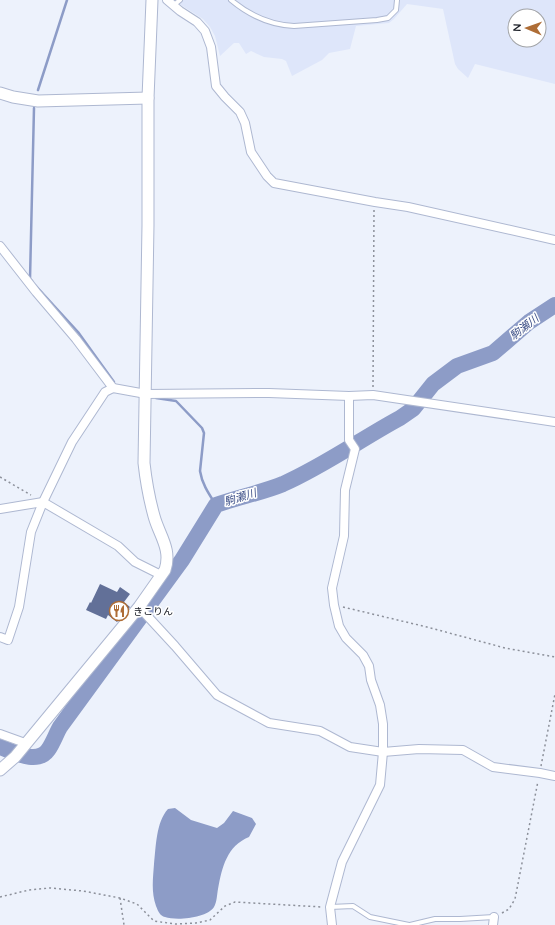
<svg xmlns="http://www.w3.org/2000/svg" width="555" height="925" font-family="Quicksand,'Noto Sans JP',sans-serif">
	<rect width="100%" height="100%" fill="#edf2fc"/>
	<path fill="#dee6fa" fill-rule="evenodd" d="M176 0H555V84L475 64 468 78 458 69 455 64 443 9 407 4 394 19 389 23 356 26 350 49 329 53 322 60 292 76 286 61 282 59 264 57 251 51 246 54 239 43H234L220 56 215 36 210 27 203 19 181 5ZM515 16H539V40H515Z"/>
	<path fill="#8d9cc7" d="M175 808 191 820 217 828 224 823 233 811 252 818 256 824 249 837C227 846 222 867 218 889 217 894 217 902 214 907 207 918 177 921 165 917 160 916 158 911 156 906 151 892 153 878 154 864 156 847 156 822 168 809Z"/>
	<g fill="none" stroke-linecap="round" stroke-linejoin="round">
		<g stroke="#8d9cc7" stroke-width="2.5">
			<path d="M38 90 67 0"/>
			<path d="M32 281 30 279 34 108"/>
			<path d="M35 285 78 332 114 382"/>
			<path d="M156 398 176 401 202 428 204 433 200 471C202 484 209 494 216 505"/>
		</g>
		<path stroke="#8d9cc7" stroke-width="16" d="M0 747C14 752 37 765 48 750 53 743 56 734 60 727L182 560 216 505C238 497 261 493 283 484 324 466 361 439 400 418L413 409 433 384 457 366 493 353 529 322 555 305"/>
	</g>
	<path fill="#627098" d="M100 584 117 592 120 587 130 594 124 602 130 607 117 622 108 615 106 619 86 610 90 602 91 603Z"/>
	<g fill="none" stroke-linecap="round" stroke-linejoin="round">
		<g stroke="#aeb8d1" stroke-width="6">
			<g id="lane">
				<path d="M231 0C249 15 271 25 294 26L377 20 388 18 396 10 397 0"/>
				<path d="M174 5 180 0"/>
				<path d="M330 907 353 906 370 917 409 925"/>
				<path d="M410 925 435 919H460L494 917"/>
			</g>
		</g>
		<g stroke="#aeb8d1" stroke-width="10">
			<g id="street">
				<path d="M167 0 180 11 197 22 205 31 211 47 216 86 225 97 240 112 245 123 251 152 267 176 274 183 375 202 408 207 555 240"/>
				<path d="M0 246 36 292 76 339 113 388"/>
				<path d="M0 509 43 502 118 546 135 562 161 575"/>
				<path d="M139 607 175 646 217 695 269 723 320 731 350 747 383 752 419 749 463 750 493 767 540 773 555 776"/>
				<path d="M0 637 8 640 19 607 31 532 43 502 72 442 105 392 113 388 146 394 269 393 349 396 373 395 555 422"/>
				<path d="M0 734 25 743"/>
				<path d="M332 925 330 907 342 862 380 785 383 752V724L380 705 371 680 369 666 363 655 346 638 339 626 334 605 332 588 344 536 345 490 355 449 349 440V396"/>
				<path d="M493 925 494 917"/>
			</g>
		</g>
		<g stroke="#aeb8d1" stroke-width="13">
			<g id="secondary">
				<path d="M0 93 13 97 38 101 148 98"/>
				<path d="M0 770 15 757 139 607 165 570C172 549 159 535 154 516 149 498 146 481 144 463L148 225V98L152 0"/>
			</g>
		</g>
		<g stroke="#8c909a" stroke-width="1.5" stroke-dasharray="2 3" stroke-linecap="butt">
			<path d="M373 387 374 210"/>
			<path d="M0 477 31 495"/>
			<path d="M343 607 427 627 505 648 555 657"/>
			<path d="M541 766 555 694"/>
			<path d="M0 897 29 890 50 888 83 891 120 898 137 904 154 921 175 924 196 923 210 920 225 906 235 902 322 907"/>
			<path d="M120 898 124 925"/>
			<path d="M502 913 509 909 515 899 538 781"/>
		</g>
		<use href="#lane" stroke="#fff" stroke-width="4"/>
		<use href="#street" stroke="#fff" stroke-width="8"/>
		<use href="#secondary" stroke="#fff" stroke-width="11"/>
	</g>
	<defs>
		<g id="restaurant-ring" transform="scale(1)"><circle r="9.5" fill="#fff" stroke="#ae6d36" stroke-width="1.5"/><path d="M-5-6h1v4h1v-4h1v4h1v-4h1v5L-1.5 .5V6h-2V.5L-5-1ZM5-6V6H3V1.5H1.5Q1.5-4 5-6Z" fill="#ae6d36"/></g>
	</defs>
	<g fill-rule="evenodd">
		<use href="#restaurant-ring" x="119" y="611"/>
	</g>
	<g text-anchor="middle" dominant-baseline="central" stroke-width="3" stroke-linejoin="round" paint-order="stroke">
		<g font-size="10" fill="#151821" stroke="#fff" text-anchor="start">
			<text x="133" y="611">きこりん</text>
		</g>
		<g font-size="11" font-style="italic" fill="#3e5088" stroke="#fff">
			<text transform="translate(524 327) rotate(-38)">駒瀬川</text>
			<text transform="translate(240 497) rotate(-17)">駒瀬川</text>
		</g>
	</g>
	<g transform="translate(527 28) rotate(272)"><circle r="19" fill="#ffffff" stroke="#a1a3a6"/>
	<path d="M0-3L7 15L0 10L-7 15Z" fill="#ae6d36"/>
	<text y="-6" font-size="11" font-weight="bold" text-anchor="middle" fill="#151821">N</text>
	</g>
</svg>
